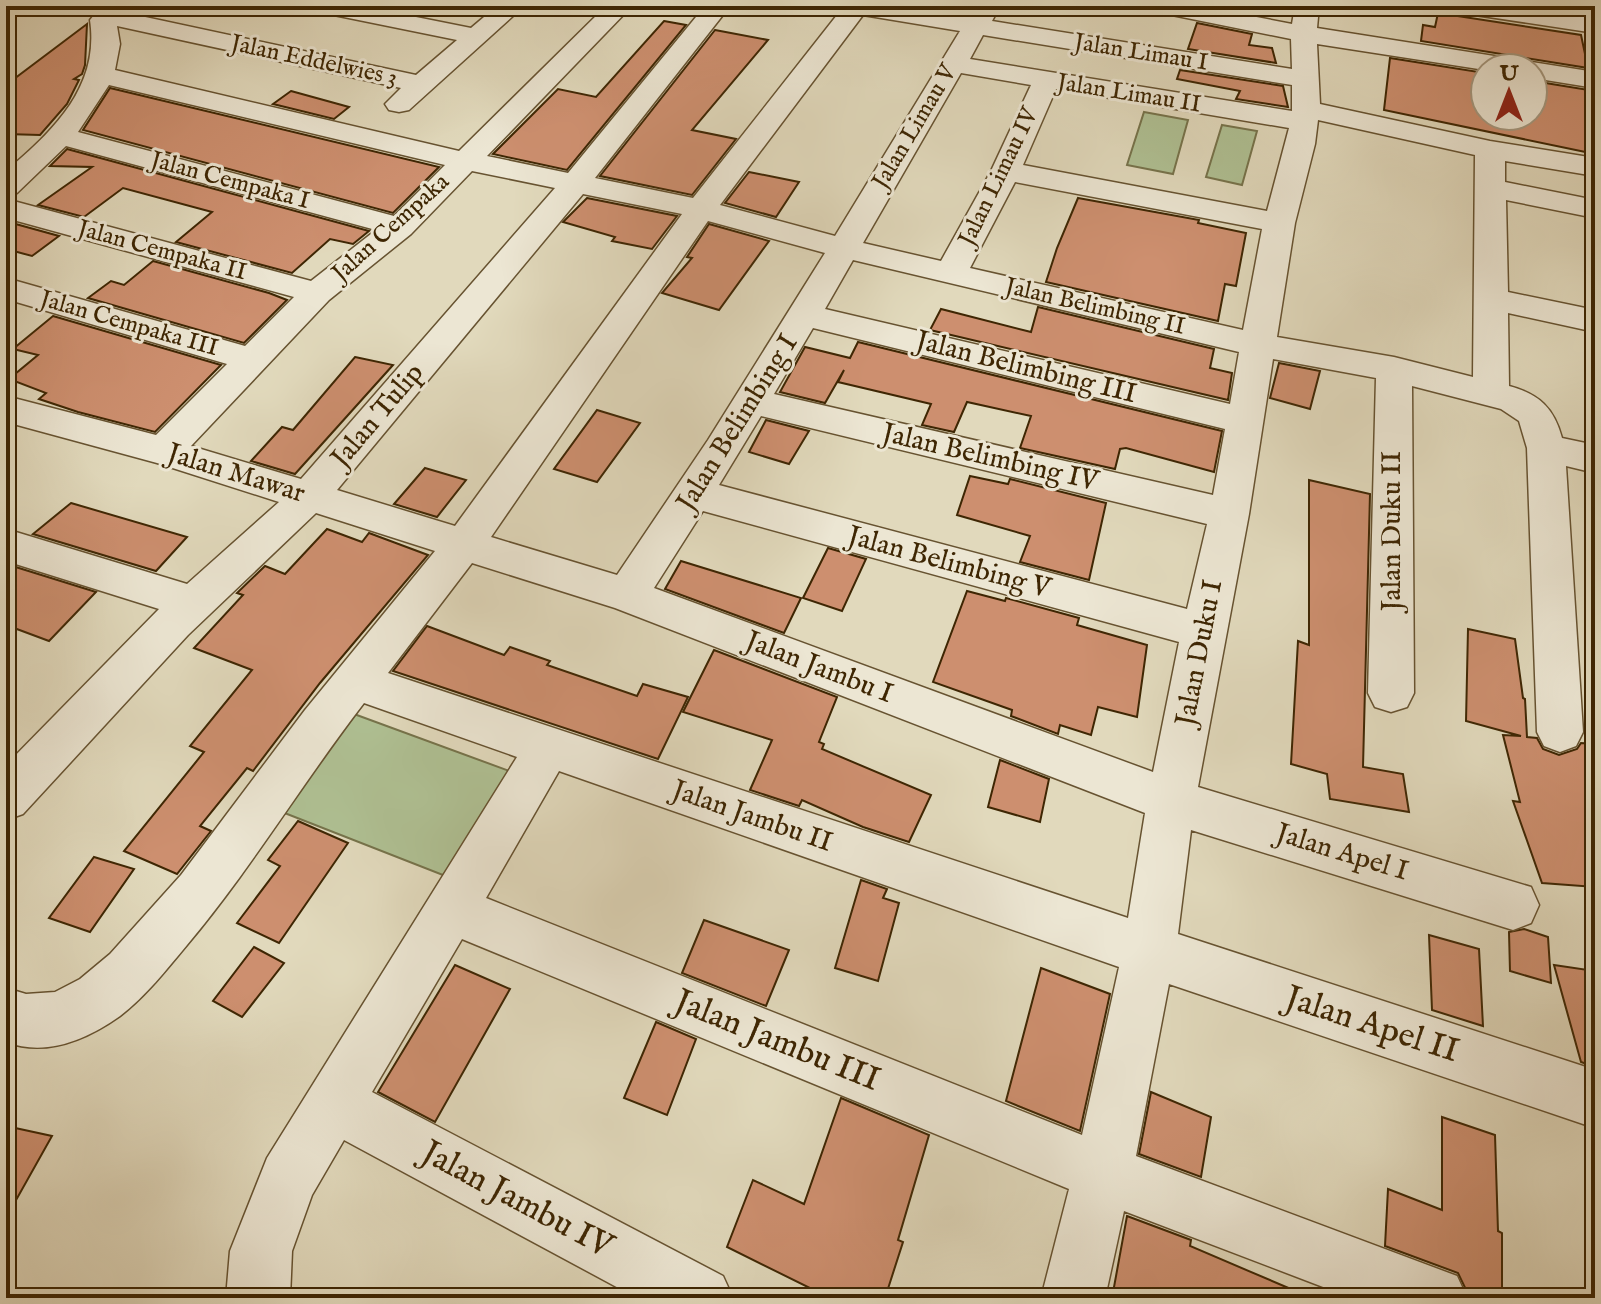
<svg xmlns="http://www.w3.org/2000/svg" width="1601" height="1304" font-family="'IM FELL English',serif">
	<rect width="100%" height="100%" fill="#e1d9bc"/>
	<filter id="stains"><feTurbulence type="fractalNoise" baseFrequency=".0025" numOctaves="4"/><feColorMatrix values="0 0 0 0 .2 0 0 0 0 .09 0 0 0 0 .02 0 0 0 .5 -.17"/></filter>
	<radialGradient id="worn" r=".72"><stop offset=".6" stop-color="#630" stop-opacity="0"/><stop offset="1" stop-color="#630" stop-opacity=".3"/></radialGradient>
	<g fill="#afc093" stroke="#76734b" stroke-width="2">
		<path d="M1144 112 1188 120 1173 174 1127 165Z"/>
		<path d="M1222 125 1257 131 1242 185 1206 177Z"/>
		<path d="M354 714 512 772 448 877 282 812Z"/>
	</g>
	<g fill="#cd8f6f" stroke="#3e2603" stroke-width="2">
		<path d="M1438 13 1581 35 1588 68 1421 41 1423 25 1435 27Z"/>
		<path d="M664 21 686 25 567 170 493 154 558 89 596 97Z"/>
		<path d="M1197 23 1252 34 1249 45 1272 48 1276 63 1188 49Z"/>
		<path d="M87 24 85 65 82 74 74 79 79 80 67 104 40 135 6 134V85Z"/>
		<path d="M715 30 768 40 692 130 736 139 692 195 600 176Z"/>
		<path d="M1390 58 1485 73V116H1533V81L1595 91V154L1384 110Z"/>
		<path d="M1180 70 1283 86 1288 107 1236 99 1240 91 1177 79Z"/>
		<path d="M110 88 439 167 393 213 83 130Z"/>
		<path d="M291 91 349 107 334 119 273 104Z"/>
		<path d="M67 149 369 231 353 244 330 239 292 273 176 242 212 212 123 188 84 217 38 205 92 167 50 166Z"/>
		<path d="M749 172 799 182 776 217 725 203Z"/>
		<path d="M587 198 677 216 652 249 612 241 615 237 563 222Z"/>
		<path d="M1078 198 1199 220 1198 223 1246 233 1236 286 1225 284 1218 321 1046 282 1057 248Z"/>
		<path d="M12 223 59 236 32 256 6 249V227Z"/>
		<path d="M709 224 769 241 719 310 662 293 692 258 687 257Z"/>
		<path d="M153 261 269 293 287 300 244 343 88 298 111 281 124 285Z"/>
		<path d="M1038 307 1214 349 1210 368 1232 373 1228 400 930 330 941 309 1031 332Z"/>
		<path d="M53 316 221 365 155 432 78 412 39 399 46 393 9 379 38 355 13 349Z"/>
		<path d="M858 342 1222 431 1214 472 1126 448 1120 449 1115 469 1020 448 1031 416 967 402 954 432 922 425 931 404 838 382 844 370 825 403 780 392 805 347 850 358Z"/>
		<path d="M355 357 393 365 295 474 251 461 282 427 293 430Z"/>
		<path d="M1279 363 1320 371 1310 409 1270 398Z"/>
		<path d="M597 410 640 423 597 482 554 469Z"/>
		<path d="M766 420 809 431 789 464 749 452Z"/>
		<path d="M425 468 466 480 437 517 394 504Z"/>
		<path d="M970 476 1008 484 1010 479 1106 503 1089 580 1020 562 1030 536 957 515Z"/>
		<path d="M1309 480 1370 494 1363 767 1403 774 1409 812 1330 799 1327 774 1291 764 1298 641 1309 645Z"/>
		<path d="M71 503 187 537 156 571 33 534Z"/>
		<path d="M327 529 362 542 369 533 428 555 320 683 253 771 247 768 200 826 211 831 177 874 124 851 204 752 190 746 252 670 194 648 243 595 237 593 265 566 285 574Z"/>
		<path d="M828 548 866 559 842 611 803 598Z"/>
		<path d="M681 561 801 598 784 633 665 589Z"/>
		<path d="M6 564 96 592 49 641 6 625Z"/>
		<path d="M967 591 1005 601 1006 598 1079 618 1077 625 1147 645 1137 717 1098 707 1091 735 1060 725 1058 734 1011 716 1012 710 933 682Z"/>
		<path d="M427 626 504 655 510 647 550 661 547 665 637 696 643 684 688 697 658 759 393 671Z"/>
		<path d="M1468 629 1515 639 1523 698 1525 699 1527 737 1537 738 1543 749 1559 755 1577 749 1581 743 1595 744V887L1542 883 1513 801 1520 802 1503 735 1521 736 1466 721Z"/>
		<path d="M714 650 837 697 819 742 824 744 822 749 931 795 909 842 863 827 802 800 799 806 750 790 772 740 683 712Z"/>
		<path d="M1000 760 1049 779 1040 822 988 807Z"/>
		<path d="M298 821 348 843 279 943 237 923 280 866 268 860Z"/>
		<path d="M94 857 134 869 90 932 49 918Z"/>
		<path d="M861 880 887 889 883 898 899 903 878 981 835 968Z"/>
		<path d="M704 920 789 950 766 1006 682 973Z"/>
		<path d="M1524 929 1548 937 1551 983 1510 971 1509 932Z"/>
		<path d="M1429 935 1479 949 1483 1026 1432 1010Z"/>
		<path d="M254 947 284 963 242 1017 213 1001Z"/>
		<path d="M455 965 510 989 435 1122 378 1092Z"/>
		<path d="M1554 965 1595 971V1067L1581 1062Z"/>
		<path d="M1041 968 1110 994 1080 1131 1006 1101Z"/>
		<path d="M656 1022 696 1039 667 1115 624 1098Z"/>
		<path d="M1151 1092 1211 1117 1201 1177 1139 1154Z"/>
		<path d="M841 1098 929 1135 898 1240 903 1242 885 1298H830L727 1247 753 1180 804 1204Z"/>
		<path d="M1442 1117 1495 1135 1498 1231 1502 1233V1298H1470L1458 1273 1385 1246 1388 1189 1442 1210Z"/>
		<path d="M6 1126 52 1136 6 1218Z"/>
		<path d="M1127 1216 1191 1240 1190 1246 1312 1298H1112Z"/>
	</g>
	<g fill="none" stroke-linecap="round" stroke-linejoin="round">
		<g stroke="#675331" stroke-width="3">
			<g id="minor">
				<path d="M312 6H361L471 28 497 6H524L409 110 399 112 389 110 385 104 401 88 117 26 120 44 115 70 459 151 606 6H632L487 156 568 173 705 6H730L595 178 693 198 841 10 838 6H897L969 17 976 6H1000L992 21 1292 69 1291 39 1162 13 1153 11 1150 6H1200L1292 24 1295 6H1319L1317 28 1595 72V88L1533 78V68L1485 70 1317 44 1320 104 1490 141 1595 158V176L1505 161V182L1595 200V218L1506 200 1508 292 1595 310V332L1508 313 1509 386C1539 394 1554 408 1562 438L1595 445V473L1566 466 1583 732 1576 746 1560 752 1544 746 1537 732 1527 448 1519 421 1501 409 1412 386 1414 693 1407 707 1391 712 1375 707 1368 693 1376 378 1273 359 1249 514 1198 787 1531 887 1539 905 1531 923 1513 930 1191 830 1178 934 1595 1070V1128L1169 984 1136 1156 1457 1276 1467 1298H1352L1124 1211 1105 1298H1041L1069 1189 462 939 372 1092 723 1276 733 1298H637L344 1140 312 1195 292 1251 290 1298H226L230 1251 267 1158 517 757 364 703C303 782 251 869 187 945 166 970 146 996 120 1016 86 1040 46 1057 6 1042V988L26 994 55 992 80 979 110 954 181 875 305 710 435 551 316 513 188 635 23 814 6 820V765L159 609 6 561V529L187 584 279 502 157 463 6 422V396L156 435 227 364 6 299V278L245 346 294 297 6 218V199L311 281 376 230 66 146 17 193 6 196V171C53 131 100 87 90 20L94 15 108 9 416 75 457 40 324 13 315 11ZM863 15 960 31 835 236 720 205ZM983 35 1292 85V111L970 59ZM961 73 1031 85 991 171 941 261 863 243ZM109 85 445 165 394 216 78 132ZM1056 89 1289 128 1267 211 1023 165ZM1318 120 1475 155 1473 377 1394 357 1277 337 1295 223 1315 144ZM472 171 555 188 301 479 191 446 329 300 411 234ZM1015 182 1262 229 1243 330 970 268ZM583 194 682 214 455 526 337 490ZM708 221 825 253 708 440 617 575 491 537ZM853 260 1239 352 1230 404 825 309ZM813 328 1225 429 1213 495 774 394ZM761 416 1207 524 1187 609 719 485ZM703 511 1179 642 1153 772 654 588ZM472 563 615 608 1145 813 1128 918 388 673ZM559 771 1119 967 1082 1135 486 898Z"/>
				<path d="M1450 6H1514L1595 17V33L1462 13 1453 11Z"/>
			</g>
		</g>
		<use href="#minor" fill="#ece6d3" fill-rule="evenodd"/>
	</g>
	<g text-anchor="middle" dominant-baseline="central" stroke-width="6" stroke-linejoin="round" paint-order="stroke">
		<g font-size="24" fill="#3e2603" stroke="#ece6d3">
			<text transform="translate(1141 53) rotate(9)">Jalan Limau I</text>
			<text transform="translate(314 61) rotate(12)">Jalan Eddelwies 3</text>
			<text transform="translate(1129 94) rotate(9)">Jalan Limau II</text>
			<text transform="translate(915 127) rotate(-59)">Jalan Limau V</text>
			<text transform="translate(999 177) rotate(-64)">Jalan Limau IV</text>
			<text transform="translate(230 181) rotate(15)">Jalan Cempaka I</text>
			<text transform="translate(391 228) rotate(-42)">Jalan Cempaka</text>
			<text transform="translate(162 251) rotate(15)">Jalan Cempaka II</text>
			<text transform="translate(1095 307) rotate(13)">Jalan Belimbing II</text>
			<text transform="translate(129 324) rotate(16)">Jalan Cempaka III</text>
		</g>
		<g font-size="28" fill="#3e2603" stroke="#ece6d3">
			<text transform="translate(1026 368) rotate(14)">Jalan Belimbing III</text>
			<text transform="translate(378 416) rotate(-50)">Jalan Tulip</text>
			<text transform="translate(738 423) rotate(-58)">Jalan Belimbing I</text>
			<text transform="translate(990 458) rotate(13)">Jalan Belimbing IV</text>
			<text transform="translate(236 474) rotate(17)">Jalan Mawar</text>
			<text transform="translate(1392 531) rotate(-90)">Jalan Duku II</text>
			<text transform="translate(949 563) rotate(15)">Jalan Belimbing V</text>
			<text transform="translate(1200 653) rotate(-79)">Jalan Duku I</text>
			<text transform="translate(819 668) rotate(21)">Jalan Jambu I</text>
			<text transform="translate(752 817) rotate(19)">Jalan Jambu II</text>
			<text transform="translate(1342 853) rotate(17)">Jalan Apel I</text>
		</g>
		<g font-size="34" fill="#3e2603" stroke="#ece6d3">
			<text transform="translate(1372 1025) rotate(18)">Jalan Apel II</text>
			<text transform="translate(777 1041) rotate(22)">Jalan Jambu III</text>
			<text transform="translate(517 1200) rotate(28)">Jalan Jambu IV</text>
		</g>
	</g>
	<rect width="1601" height="1304" fill="none" stroke="#e1d9bc" stroke-width="32"/>
	<rect x="8" y="8" width="1585" height="1288" fill="none" stroke="#3e2603" stroke-width="4"/>
	<rect x="16" y="16" width="1569" height="1272" fill="none" stroke="#3e2603" stroke-width="2"/>
	<g transform="translate(1509 92)"><circle r="38" fill="#ece6d3" stroke="#a69980" stroke-width="2"/>
	<path d="M0-6L14 30L0 20L-14 30Z" fill="#8f2418"/>
	<text y="-12" font-size="22" font-weight="bold" text-anchor="middle" fill="#3e2603">U</text>
	</g>
	<rect width="100%" height="100%" filter="url(#stains)"/>
	<rect width="100%" height="100%" fill="url(#worn)"/>
</svg>
